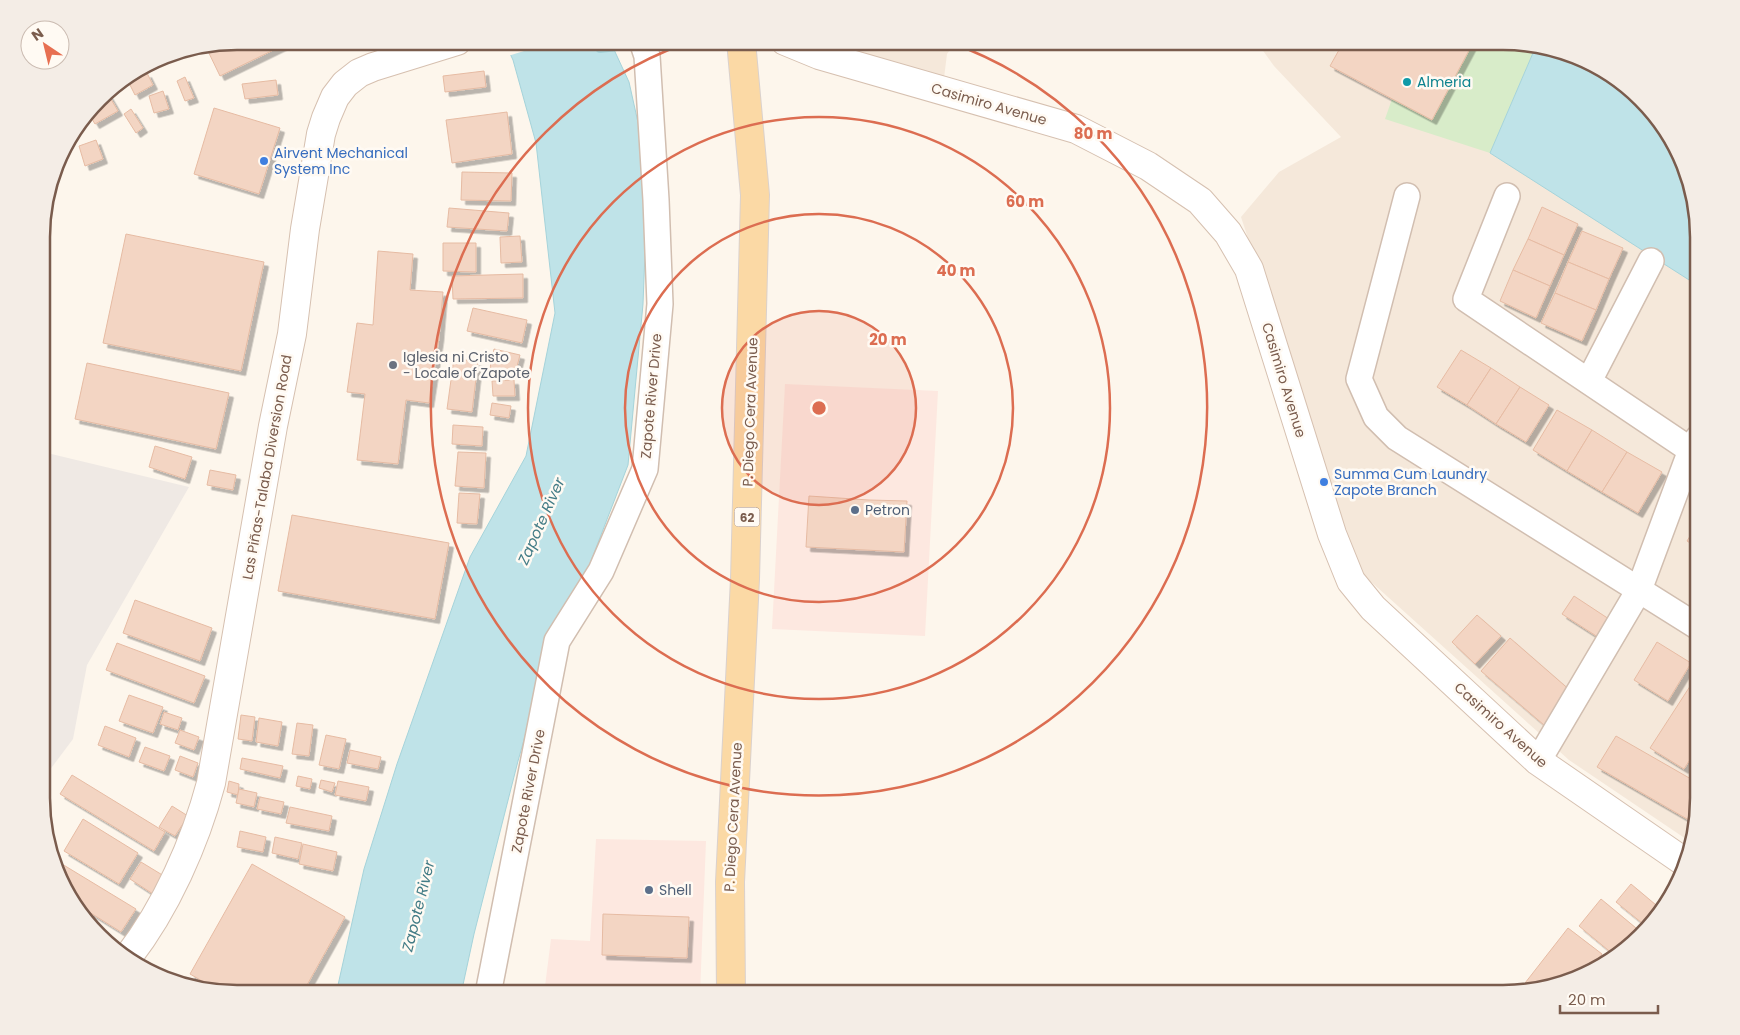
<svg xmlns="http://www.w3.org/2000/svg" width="1740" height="1035" font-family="Poppins,sans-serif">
	<defs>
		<filter id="shadow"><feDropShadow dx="4.5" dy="4.5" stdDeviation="0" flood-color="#0004"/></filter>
	</defs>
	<rect width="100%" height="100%" fill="#fdf6ec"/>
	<g fill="#f5e8da">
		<path d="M823 41H956L947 54 944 78 835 48Z"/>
		<path d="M1256 41H1503L1536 46 1490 153 1697 284 1698 283V811L1689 841 1569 760 1358 570 1241 217 1279 172 1341 137 1274 66Z"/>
	</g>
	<g fill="#fde8e0">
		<path d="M785 384 938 391 925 636 772 629Z"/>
		<path d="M596 839 706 841 700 994H544L551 939 590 941Z"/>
	</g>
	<path fill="#efe9e4" d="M43 452 189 487 87 665 73 739 43 779Z"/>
	<path fill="#d8ecc9" d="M1474 41H1503L1536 46 1490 153 1385 119 1392 99 1432 120Z"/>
	<g fill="#bfe3e8" stroke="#a5d3da">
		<path d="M504 41H610L629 82 641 136 647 201 643 304 628 465 589 566 552 641 518 761 474 934 461 994H336L364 869 397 764 470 557 526 456 555 313 536 143 513 60Z"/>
		<path d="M1536 46 1554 48 1601 68 1641 98 1672 139 1698 224 1697 285 1490 153Z"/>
	</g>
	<path fill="#fdf6ec" d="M501 41H556L508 56Z"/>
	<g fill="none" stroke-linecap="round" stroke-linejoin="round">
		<path stroke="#a5d3da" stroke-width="10" d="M600 48 642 43"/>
	</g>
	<g fill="#f3d5c3" stroke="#e6bba3" filter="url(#shadow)">
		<path d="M237 41H292L220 76 206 47Z"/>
		<path d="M1344 41H1474L1432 120 1330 66Z"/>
		<path d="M484 71 486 87 445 92 443 76Z"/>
		<path d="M147 73 153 85 135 95 129 83Z"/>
		<path d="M185 77 194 98 185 101 177 81Z"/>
		<path d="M276 80 278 95 245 99 242 84Z"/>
		<path d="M163 91 169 109 154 113 149 96Z"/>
		<path d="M108 94 118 111 95 124 89 114 102 97Z"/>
		<path d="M214 108 280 128 259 194 194 174Z"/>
		<path d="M131 109 143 128 136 133 124 114Z"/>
		<path d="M507 112 512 154 452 163 446 120Z"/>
		<path d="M96 140 103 159 85 166 79 146Z"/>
		<path d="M462 172 512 173 511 201 461 200Z"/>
		<path d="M1542 207 1578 224 1564 255 1528 239Z"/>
		<path d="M449 208 509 213 507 231 447 227Z"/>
		<path d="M1582 231 1623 248 1609 279 1568 262Z"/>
		<path d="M126 234 264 262 241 371 103 343Z"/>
		<path d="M520 236 522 262 501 263 500 237Z"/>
		<path d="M1528 239 1564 255 1550 286 1513 270Z"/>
		<path d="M443 243H476V272L443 271Z"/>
		<path d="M378 251 413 254 410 290 443 292 439 338 429 403 406 400 398 464 357 460 365 394 347 392 357 323 373 325Z"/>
		<path d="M1568 262 1609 279 1596 310 1555 293Z"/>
		<path d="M1513 270 1550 286 1536 318 1500 301Z"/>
		<path d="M523 274V298L453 299 452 276Z"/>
		<path d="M1555 293 1596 310 1582 341 1541 323Z"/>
		<path d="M473 308 527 320 522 343 467 331Z"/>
		<path d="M494 349 520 355 515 374 490 368Z"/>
		<path d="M1461 350 1491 368 1467 405 1437 387Z"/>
		<path d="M454 358 478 362 472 412 447 409Z"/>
		<path d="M87 363 229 393 216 449 75 419Z"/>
		<path d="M1491 368 1520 387 1496 424 1467 405Z"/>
		<path d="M514 380 515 396H493L492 381Z"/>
		<path d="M1520 387 1549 405 1526 442 1496 424Z"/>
		<path d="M492 403 511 406 509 418 490 415Z"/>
		<path d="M1557 410 1592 430 1567 471 1533 450Z"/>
		<path d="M453 425 483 427 482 446 452 444Z"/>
		<path d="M1592 430 1627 452 1602 492 1567 471Z"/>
		<path d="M155 446 192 457 185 479 149 467Z"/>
		<path d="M458 452 486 453 484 488 455 486Z"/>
		<path d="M1627 452 1662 472 1638 513 1602 492Z"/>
		<path d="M210 470 236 475 233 490 207 485Z"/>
		<path d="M459 493 480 494 477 524 457 523Z"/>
		<path d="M809 496 869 500 907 501 904 552 806 547Z"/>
		<path d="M292 515 449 543 435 619 278 591Z"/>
		<path d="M1698 523V548L1687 541Z"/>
		<path d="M1574 596 1612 621 1601 639 1562 614Z"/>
		<path d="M135 600 212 628 200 661 123 633Z"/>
		<path d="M1477 615 1501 636 1475 664 1452 642Z"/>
		<path d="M1510 638 1572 692 1544 725 1481 671Z"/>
		<path d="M1657 642 1691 663 1668 701 1634 680Z"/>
		<path d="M117 643 205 676 194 703 106 670Z"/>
		<path d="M1696 677 1698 678V747L1684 769 1650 748Z"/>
		<path d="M129 695 163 707 153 733 119 721Z"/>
		<path d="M164 712 182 718 178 730 160 724Z"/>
		<path d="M241 715 255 717 252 741 238 739Z"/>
		<path d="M259 718 282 722 278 746 256 742Z"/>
		<path d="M297 723 313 725 309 756 292 754Z"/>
		<path d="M105 726 136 738 129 757 98 745Z"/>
		<path d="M180 730 199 737 194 750 175 743Z"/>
		<path d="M326 735 346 739 339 769 319 765Z"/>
		<path d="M1616 736 1698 783V811L1694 823 1597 767Z"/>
		<path d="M145 747 170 756 164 771 139 762Z"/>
		<path d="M350 750 381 757 378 769 347 763Z"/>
		<path d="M180 756 198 763 193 777 175 770Z"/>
		<path d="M242 758 283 766 280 778 240 769Z"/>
		<path d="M72 775 165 832 154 851 60 794Z"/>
		<path d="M298 776 312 779 310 789 296 786Z"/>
		<path d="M321 780 335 783 332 792 319 788Z"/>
		<path d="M229 781 239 784 238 795 227 792Z"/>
		<path d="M338 781 369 787 366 801 335 795Z"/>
		<path d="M239 789 257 793 254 807 236 803Z"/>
		<path d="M260 797 284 802 281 814 257 809Z"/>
		<path d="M172 806 188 816 175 836 159 827Z"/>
		<path d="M290 807 332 816 329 831 286 823Z"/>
		<path d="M83 819 138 853 119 884 64 851Z"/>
		<path d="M240 831 266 837 263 852 237 847Z"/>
		<path d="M275 837 302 843 298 859 272 853Z"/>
		<path d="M303 844 337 852 333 871 299 864Z"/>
		<path d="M57 861 136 909 121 932 73 902Z"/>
		<path d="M141 862 164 876 153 894 130 879Z"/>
		<path d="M252 864 345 917 302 994H237L221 992 190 974Z"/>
		<path d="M1631 884 1656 905 1642 923 1616 902Z"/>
		<path d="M1601 899 1636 928 1614 955 1579 926Z"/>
		<path d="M603 914 689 917 687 958 602 955Z"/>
		<path d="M1568 928 1602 954 1588 971 1518 992Z"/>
	</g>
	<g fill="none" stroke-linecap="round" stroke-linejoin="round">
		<g stroke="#d1beb0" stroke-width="28">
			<g id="street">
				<path d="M1407 196 1359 379 1376 417 1397 438 1698 627"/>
				<path d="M1507 196 1466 299 1698 455"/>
				<path d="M1589 381 1651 261"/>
				<path d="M1538 761 1639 590 1691 450 1698 438"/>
				<path d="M488 994 557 641 601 571 645 469 660 304 656 200 647 56 642 41"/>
			</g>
		</g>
		<g stroke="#d6c0b0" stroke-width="30">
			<g id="secondary">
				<path d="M785 41 819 55 1076 129 1148 166 1200 201 1228 233 1249 269 1332 534 1351 581 1373 608 1538 761 1683 861"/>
				<path d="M128 957C166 908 195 843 211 783L273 426 292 334 305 229 321 134 326 118 335 97 345 84 359 73 373 67 457 41"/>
			</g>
		</g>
		<g stroke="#dad1cd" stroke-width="30">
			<path id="primary" d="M731 994 730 882 745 579 755 195 741 41"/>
		</g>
		<use href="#street" stroke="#fff" stroke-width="25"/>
		<use href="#secondary" stroke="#fff" stroke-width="28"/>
		<use href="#primary" stroke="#fbd9a5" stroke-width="28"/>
	</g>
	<circle cx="819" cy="408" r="97" fill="#dc6d51" fill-opacity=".12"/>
	<g fill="none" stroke="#dc6d51" stroke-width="2.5">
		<circle cx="819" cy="408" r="97"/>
		<circle cx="819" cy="408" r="194"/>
		<circle cx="819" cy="408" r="291"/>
		<path d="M949 42A388 388 0 1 1 689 42"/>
	</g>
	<circle fill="#0f9aa8" stroke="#fffaf3" stroke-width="2" cx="1407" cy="82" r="5"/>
	<g fill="#3f7fe0" stroke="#fffaf3" stroke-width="2">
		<circle cx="264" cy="161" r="5"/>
		<circle cx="1324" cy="482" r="5"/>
	</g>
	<circle fill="#6b7280" stroke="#fffaf3" stroke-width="2" cx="393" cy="365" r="5"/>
	<g fill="#5c6f8a" stroke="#fffaf3" stroke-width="2">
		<circle cx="855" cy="510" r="5"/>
		<circle cx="649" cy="890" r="5"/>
	</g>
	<g text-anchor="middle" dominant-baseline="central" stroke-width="5" stroke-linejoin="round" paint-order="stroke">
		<rect fill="#fffaf3" stroke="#a28b7f" stroke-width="1" x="734.5" y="507.5" width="25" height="19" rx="4"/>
		<g font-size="12" font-weight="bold" fill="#7a5c4d">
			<text x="747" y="517">62</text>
		</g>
		<g font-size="14" fill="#0d838f" stroke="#fffaf3" text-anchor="start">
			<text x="1417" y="82">Almeria</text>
		</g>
		<g font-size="14" fill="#7a5c4d" stroke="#fffaf3">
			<text transform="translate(989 104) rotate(16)">Casimiro Avenue</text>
			<text transform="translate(1284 380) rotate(73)">Casimiro Avenue</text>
			<text transform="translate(651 396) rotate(-85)">Zapote River Drive</text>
			<text transform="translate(750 412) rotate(-88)">P. Diego Cera Avenue</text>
			<text transform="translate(267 467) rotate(-80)">Las Piñas-Talaba Diversion Road</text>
			<text transform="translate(1501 725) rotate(42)">Casimiro Avenue</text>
			<text transform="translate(528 791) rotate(-79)">Zapote River Drive</text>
			<text transform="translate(733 817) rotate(-87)">P. Diego Cera Avenue</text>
		</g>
		<g font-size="14" fill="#366cbe" stroke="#fffaf3" text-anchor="start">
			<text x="274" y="153">Airvent Mechanical<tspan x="274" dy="16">System Inc</tspan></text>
			<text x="1334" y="474">Summa Cum Laundry<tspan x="1334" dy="16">Zapote Branch</tspan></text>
		</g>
		<g font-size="14" fill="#5b616d" stroke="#fffaf3" text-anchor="start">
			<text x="403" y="357">Iglesia ni Cristo<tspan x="403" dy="16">- Locale of Zapote</tspan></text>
		</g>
		<g font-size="14" fill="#4e5e75" stroke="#fffaf3" text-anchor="start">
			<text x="865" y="510">Petron</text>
			<text x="659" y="890">Shell</text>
		</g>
		<g font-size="15" font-style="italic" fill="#437c86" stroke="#fffaf3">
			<text transform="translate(541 521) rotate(-66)">Zapote River</text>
			<text transform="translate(418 906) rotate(-76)">Zapote River</text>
		</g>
	</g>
	<path d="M0 0H1740V1035H0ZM237 50H1503A187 187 0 0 1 1690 237V798A187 187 0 0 1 1503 985H237A187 187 0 0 1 50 798V237A187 187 0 0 1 237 50Z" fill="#f4ede6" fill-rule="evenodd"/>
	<path fill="none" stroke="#7a5c4d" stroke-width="2.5" d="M237 50H1503A187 187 0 0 1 1690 237V798A187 187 0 0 1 1503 985H237A187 187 0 0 1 50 798V237A187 187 0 0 1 237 50Z"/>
	<circle cx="819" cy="408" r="8" fill="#dc6d51" stroke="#fffaf3" stroke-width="2.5"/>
	<g font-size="15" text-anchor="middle" font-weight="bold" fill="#dc6d51" stroke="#fffaf3" stroke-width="5" stroke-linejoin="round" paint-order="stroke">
		<text x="1093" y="139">80 m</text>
		<text x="1025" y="207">60 m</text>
		<text x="956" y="276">40 m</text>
		<text x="888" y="345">20 m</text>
	</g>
	<g transform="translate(45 45) rotate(325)"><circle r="24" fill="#fffaf3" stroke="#cabbb1"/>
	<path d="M0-4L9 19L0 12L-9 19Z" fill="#e76f51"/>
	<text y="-8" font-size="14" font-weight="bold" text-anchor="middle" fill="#7a5c4d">N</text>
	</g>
	<path d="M1560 1005v8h98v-8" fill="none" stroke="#7a5c4d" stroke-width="2.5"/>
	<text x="1568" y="1005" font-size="15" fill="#7a5c4d" stroke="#fffaf3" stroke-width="4" paint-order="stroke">20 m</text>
</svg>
